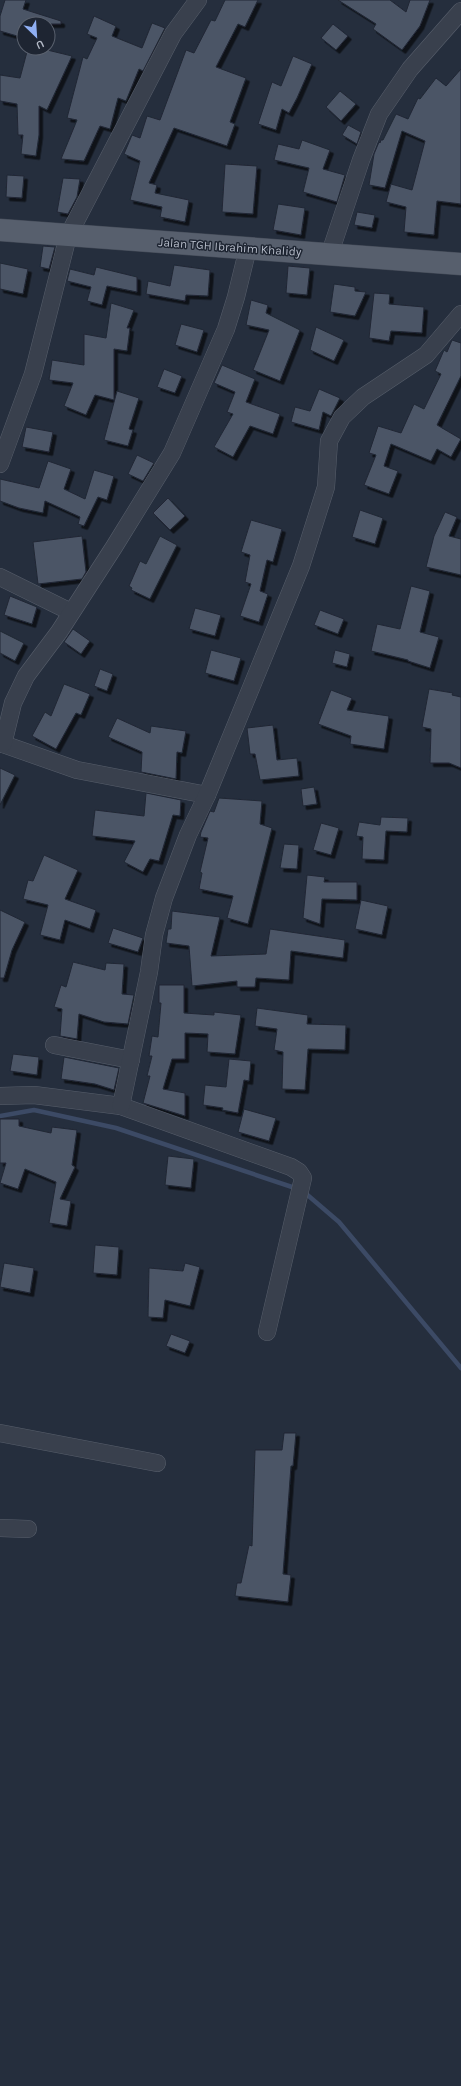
<svg xmlns="http://www.w3.org/2000/svg" width="461" height="2086" font-family="Karla,sans-serif">
	<defs>
		<filter id="shadow"><feDropShadow dx="3.5" dy="3.5" stdDeviation="0" flood-color="#0009"/></filter>
	</defs>
	<rect width="100%" height="100%" fill="#252e3d"/>
	<g fill="none" stroke-linecap="round" stroke-linejoin="round">
		<g stroke="#3c4a65" stroke-width="4.5">
			<path d="M0 1116 34 1110 116 1128 298 1189"/>
			<path d="M304 1192 339 1222 461 1368"/>
		</g>
	</g>
	<g fill="#4b5466" stroke="#202734" filter="url(#shadow)">
		<path d="M5 0H26L23 9 61 21V24H24V38L0 31V16Z"/>
		<path d="M225 0H258L245 27 238 24 216 67 246 78 230 122 235 124 227 146 174 128 149 183 157 185 155 193 189 200 185 222 160 217 162 207 130 200 140 161 124 154 132 135 140 138 147 116 160 120 186 50 194 53 211 20 215 21Z"/>
		<path d="M338 0H390L406 12 410 0H430L420 26 402 50 373 29 376 24Z"/>
		<path d="M94 16 116 26 112 36 142 48 152 23 165 28 143 71 139 69 126 101 118 98 110 129 100 126 84 161 61 159 77 120 67 118 83 57 87 59 97 38 87 34Z"/>
		<path d="M333 24 348 36 336 50 321 38Z"/>
		<path d="M28 48H39L72 56 47 110 39 106V135L36 156 21 154 23 135H18L17 104 0 101V75L20 78Z"/>
		<path d="M293 56 312 64 297 98 289 113 282 109 276 130 258 124 272 82 281 86Z"/>
		<path d="M461 69V204L437 201 434 235 404 232 406 207 386 202 391 184 412 190 425 141 402 131 385 188 369 185 374 154 379 142 380 143 381 140H383L396 114 408 119 418 98 420 99 436 78 446 86Z"/>
		<path d="M340 91 356 104 341 121 326 107Z"/>
		<path d="M348 125 361 132 357 144 342 135Z"/>
		<path d="M302 140 330 150 323 169 345 175 337 202 303 192 309 168 274 160 278 144 299 149Z"/>
		<path d="M225 164 257 166 253 214 222 212Z"/>
		<path d="M7 175 24 176 22 198 6 197Z"/>
		<path d="M63 178 80 179 77 197 68 214 57 212Z"/>
		<path d="M278 204 305 208 301 235 273 230Z"/>
		<path d="M357 212 375 215 372 228 354 225Z"/>
		<path d="M43 246 55 247 49 269 40 267Z"/>
		<path d="M0 263 28 269 23 294 0 289Z"/>
		<path d="M174 265 210 270 208 296 186 295 185 301 146 294 148 281 170 286Z"/>
		<path d="M288 266 310 268 307 295 286 293Z"/>
		<path d="M96 267 137 277V292L107 286 102 305 87 301 91 287 67 281 70 269 94 275Z"/>
		<path d="M334 284 355 287V291L366 292 355 316 330 312Z"/>
		<path d="M374 293 390 294 389 304 424 307 422 333 391 331 389 341 369 338Z"/>
		<path d="M251 300 268 305 266 313 300 330 280 381 253 370 269 330 246 325Z"/>
		<path d="M111 303 134 310 127 328H130L127 351 114 349V400L95 395 86 415 64 406 73 383 49 380 52 360 84 365V334L106 338Z"/>
		<path d="M181 324 204 330 197 352 175 345Z"/>
		<path d="M316 327 344 340 334 361 310 350Z"/>
		<path d="M452 340 461 343V376L437 425 461 439 451 457 437 449 431 461 391 444 384 466 398 471 389 494 364 485 376 455 369 453 378 426 401 433 414 404 424 409 441 374 435 371 444 350 447 352Z"/>
		<path d="M222 365 255 379 246 402 280 414 273 434 250 426 233 457 214 447 233 414 227 412 235 392 214 383Z"/>
		<path d="M164 369 182 376 175 393 157 387Z"/>
		<path d="M319 389 340 398 331 416 323 412 319 430 291 422 295 407 310 411Z"/>
		<path d="M117 391 139 398 129 429 133 430 128 446 104 440Z"/>
		<path d="M26 427 53 432 49 452 22 447Z"/>
		<path d="M137 455 154 463 143 481 128 474Z"/>
		<path d="M48 461 71 469 64 489 85 499 94 470 114 476 107 500 98 497 84 526 78 524 80 517 45 501 43 513 19 508 0 501V479L39 488Z"/>
		<path d="M168 498 185 516 170 530 153 513Z"/>
		<path d="M360 510 383 518 375 544 352 537Z"/>
		<path d="M445 512 457 517 449 536 461 539V575L426 567 434 536Z"/>
		<path d="M251 520 282 529 273 562 267 560 260 591 268 594 259 622 240 616 251 584 245 582 250 555 241 552Z"/>
		<path d="M82 536 86 572 82 579 38 584 33 542Z"/>
		<path d="M160 536 177 545 150 599 131 590 132 588 129 586 140 561 146 564Z"/>
		<path d="M411 586 430 591 420 632 439 637 430 668 408 661V660L371 651 377 624 400 629Z"/>
		<path d="M10 596 37 607 32 624 4 615Z"/>
		<path d="M195 608 221 615 215 636 189 629Z"/>
		<path d="M320 610 344 619 338 634 314 625Z"/>
		<path d="M73 629 90 641 81 654 64 642Z"/>
		<path d="M0 631 24 643 15 661 0 653Z"/>
		<path d="M211 650 241 658 234 681 205 673Z"/>
		<path d="M335 650 350 654 347 667 332 663Z"/>
		<path d="M100 669 113 674 107 691 94 686Z"/>
		<path d="M64 684 90 694 81 715 76 713 56 749 32 736 45 712 51 716Z"/>
		<path d="M429 689 453 693 452 695 461 697V768L449 763H430L431 729 422 727Z"/>
		<path d="M331 690 352 698 347 710 389 716 384 749 350 744 351 736 318 724Z"/>
		<path d="M117 718 150 733 151 726 186 731 182 753 177 752 176 779 141 772 142 752 108 737Z"/>
		<path d="M273 725 277 760 297 758 299 776 260 780 255 754H250L247 728Z"/>
		<path d="M0 768 15 775 0 805Z"/>
		<path d="M314 787 317 804 303 806 301 789Z"/>
		<path d="M146 793 181 800 180 816 173 815 159 861 150 859 143 872 124 862 135 841 92 836 95 810 144 816Z"/>
		<path d="M219 798 262 801 260 824 272 828 248 924 227 918 233 896 199 889 202 873 200 872 208 838 200 837 201 832 210 811 214 812Z"/>
		<path d="M381 817 408 818 407 832 386 831 384 860 362 859 363 837 356 836 359 822 380 825Z"/>
		<path d="M321 823 339 828 331 855 313 850Z"/>
		<path d="M284 844 299 845 297 869 280 868Z"/>
		<path d="M44 855 78 870 65 899 96 910 90 929 65 920 60 940 40 935 48 905 23 899 28 880 33 881Z"/>
		<path d="M307 875 325 877 324 882H357V900L322 899 320 924 303 918Z"/>
		<path d="M361 900 388 906 382 935 355 929Z"/>
		<path d="M0 910 25 922 12 950 4 978H0Z"/>
		<path d="M172 911 220 917 211 956 266 954 270 929 345 940 343 958 291 951 289 980 256 978 255 987H237V981L192 986 189 946 166 943 168 929H171Z"/>
		<path d="M113 928 143 938 138 952 108 943Z"/>
		<path d="M73 962 105 970 106 963 124 964 122 994 134 995 128 1024 104 1022 79 1014 77 1039 60 1036 62 1009 54 1007 61 985 66 987Z"/>
		<path d="M159 985H184V1013L214 1015V1012L241 1015 235 1054 207 1052 208 1034 185 1033V1059H172L163 1089 185 1093V1116L143 1103 150 1076H147L152 1056H149L152 1036 158 1037 161 1003H159Z"/>
		<path d="M257 1008 308 1015 307 1024 346 1025 345 1050 308 1049 305 1090 282 1089 283 1052 274 1050 277 1029 255 1026Z"/>
		<path d="M13 1054 39 1057 37 1075 10 1071Z"/>
		<path d="M64 1057 119 1068 114 1090 95 1084 61 1079Z"/>
		<path d="M229 1059 251 1061 249 1081 244 1080 238 1113 222 1110 223 1108 203 1105 205 1085 226 1087Z"/>
		<path d="M244 1109 276 1118 269 1141 238 1132Z"/>
		<path d="M0 1119H19V1126L51 1133 52 1127 77 1130 72 1165 75 1167 60 1199 71 1201 67 1226 49 1223 56 1182 25 1169 18 1189 0 1183 6 1163H0Z"/>
		<path d="M168 1156 194 1159 191 1188 165 1185Z"/>
		<path d="M95 1245 119 1247 117 1275 93 1273Z"/>
		<path d="M4 1263 34 1268 30 1293 0 1287Z"/>
		<path d="M185 1263 200 1267 190 1306 165 1300 163 1318 148 1317 149 1268 183 1271Z"/>
		<path d="M171 1334 190 1341 185 1353 166 1346Z"/>
		<path d="M284 1433H296L293 1466H291L283 1574 291 1575 288 1602 235 1596 237 1583H241L249 1545 252 1546 255 1450H282Z"/>
	</g>
	<g fill="none" stroke-linecap="round" stroke-linejoin="round">
		<g stroke="#575e6b" stroke-width="18">
			<g id="minor">
				<path d="M330 253 361 160 379 114 410 69 461 11"/>
				<path d="M0 464 33 374 68 236 173 34 198 0"/>
				<path d="M0 577 71 612"/>
				<path d="M0 743 77 770 207 795"/>
				<path d="M3 744 13 703 26 676 59 632 114 547 172 453 226 329 236 297 248 248"/>
				<path d="M54 1045 131 1060"/>
				<path d="M0 1096 34 1095 121 1106 291 1167 299 1172 303 1178 267 1332"/>
				<path d="M121 1106 149 972 154 935 164 898 188 835 207 795 301 566 326 487 329 441 342 417 363 397 426 355 461 314"/>
				<path d="M0 1433 157 1463"/>
				<path d="M0 1528 28 1529"/>
			</g>
		</g>
		<g stroke="#424956" stroke-width="23">
			<path id="major" d="M0 230 461 264"/>
		</g>
		<use href="#minor" stroke="#39404d" stroke-width="17"/>
		<use href="#major" stroke="#575f6d" stroke-width="22"/>
	</g>
	<g text-anchor="middle" dominant-baseline="central" stroke-width="3" stroke-linejoin="round" paint-order="stroke">
		<g font-size="12" fill="#b5bbc8" stroke="#1e2532">
			<text transform="translate(230 247) rotate(4)">Jalan TGH Ibrahim Khalidy</text>
		</g>
	</g>
	<g transform="translate(36 36) rotate(155)"><circle r="19" fill="#1e2532" stroke="#5a616e"/>
	<path d="M0-3L7 15L0 10L-7 15Z" fill="#8faff3"/>
	<text y="-6" font-size="11" font-weight="bold" text-anchor="middle" fill="#b5bbc8">U</text>
	</g>
</svg>
